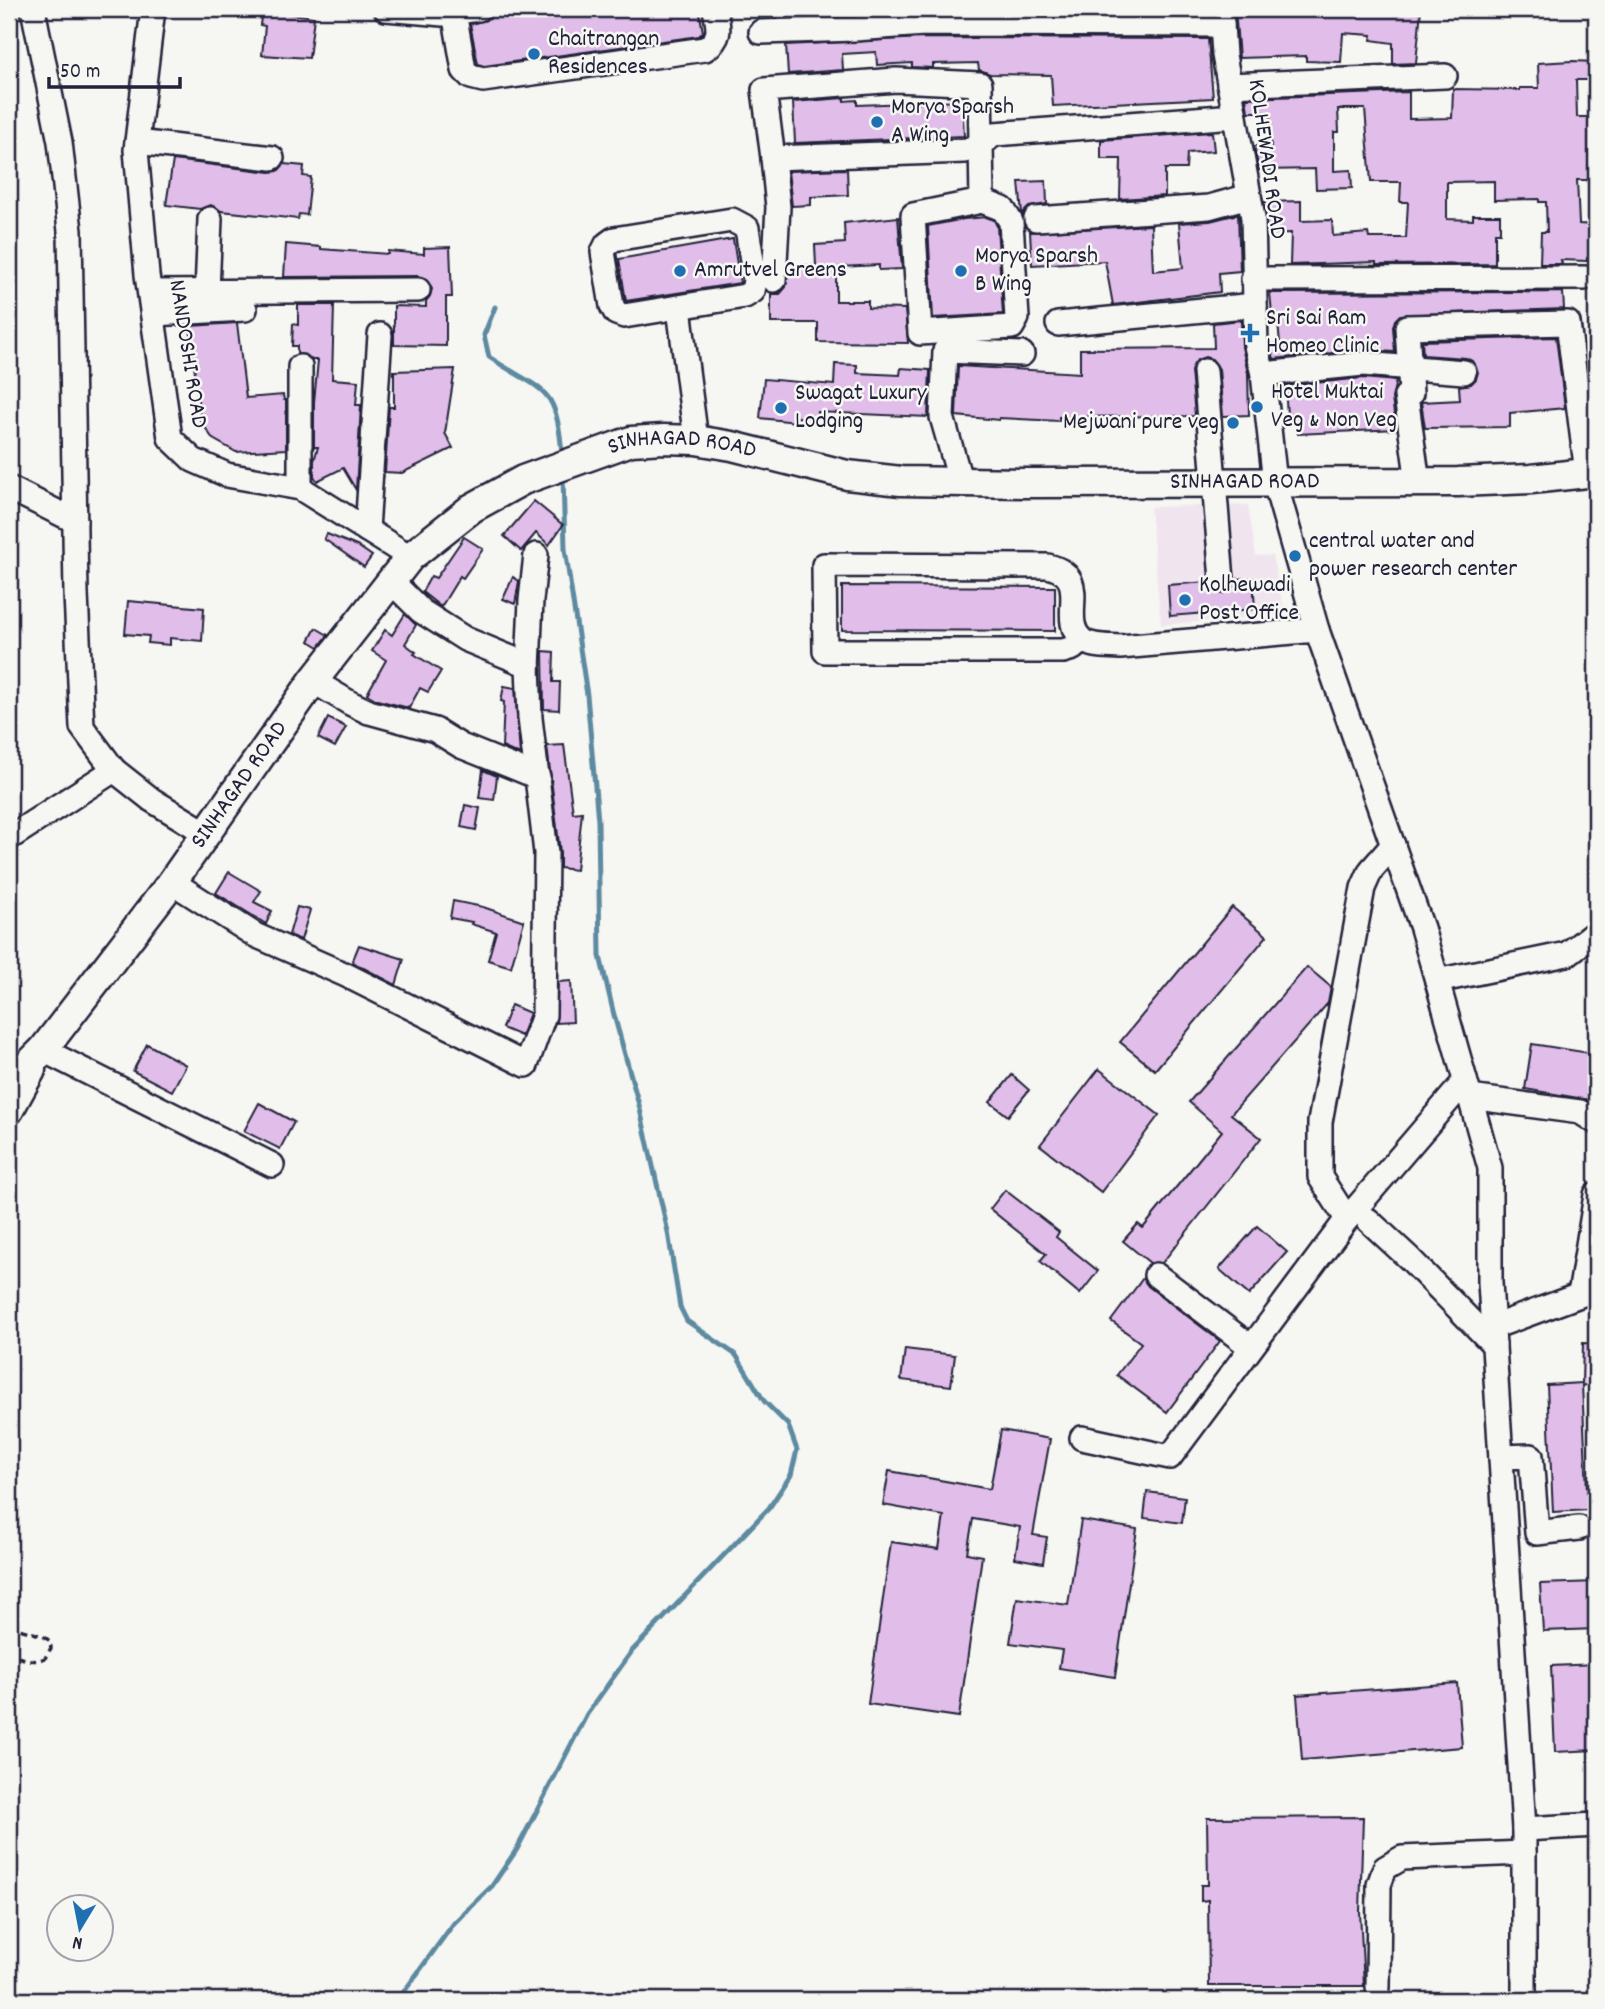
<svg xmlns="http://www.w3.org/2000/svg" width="1605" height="2009" font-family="Dekko,sans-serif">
	<rect width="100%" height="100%" fill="#f6f6f2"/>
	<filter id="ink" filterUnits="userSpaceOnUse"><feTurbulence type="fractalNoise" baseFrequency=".0143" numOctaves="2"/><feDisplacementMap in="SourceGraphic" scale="14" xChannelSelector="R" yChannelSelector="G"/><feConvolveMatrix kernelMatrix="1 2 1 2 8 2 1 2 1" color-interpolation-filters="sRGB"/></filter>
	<g filter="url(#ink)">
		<path fill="#f0e5ef" d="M1248 505 1256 556 1272 555 1285 614 1161 625 1150 507Z"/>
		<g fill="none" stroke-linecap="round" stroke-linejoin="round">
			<g stroke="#5d8aa0" stroke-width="5">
				<path d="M495 307 484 335 489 357C543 393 557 383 562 455"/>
				<path d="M398 2000 454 1923 492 1886 517 1849 587 1714 632 1651 769 1508 791 1475 797 1450 788 1425 764 1401 736 1355 687 1321 680 1307 668 1232 639 1105 614 1015 600 956 598 821 587 695 565 549 563 476"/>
			</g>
		</g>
		<g fill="#e1bee9" stroke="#22223b" stroke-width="2">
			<path d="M524 9H699L703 32 699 36 484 66 478 64 470 24 486 20 491 13Z"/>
			<path d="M765 9H838L839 16 766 18Z"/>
			<path d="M877 9H985V10H924L877 13Z"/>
			<path d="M1058 9H1205L1206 11 1058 10Z"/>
			<path d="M1235 9H1302L1356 13V9H1421L1416 63 1393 64V43L1371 40 1372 35 1343 33 1341 62 1306 61V56L1239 58Z"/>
			<path d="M262 10 314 17 309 58 262 55 265 26 260 25Z"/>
			<path d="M924 38 1208 39 1213 98 1053 106 1051 75 990 74 979 70 978 63 933 64V68L912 67V63L877 65 876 52 842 54 843 70 788 74 786 45Z"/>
			<path d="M1572 61 1596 62V80H1576L1577 117H1596V180H1577L1579 224 1596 225V259L1587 258V261L1561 260 1562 264H1540L1541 232H1547L1546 202H1539V199L1494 200V181L1447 182V219L1473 220V215H1500V233H1495V264L1376 265V262L1290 265 1291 233 1267 234 1264 202 1301 201V221L1332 220 1333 236 1368 233 1369 238H1406L1408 202H1400L1401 182H1371L1365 109H1338L1339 132H1334V171L1351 170 1352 188 1316 189 1315 169 1259 170 1254 146H1271L1270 112H1248L1246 98 1409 92V119L1452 118 1453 89 1520 90V88H1539L1538 63Z"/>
			<path d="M844 98V101L857 100V105L962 101 964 136 795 143 793 102Z"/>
			<path d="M1212 132 1214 151 1187 153 1186 169H1165V196L1120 199 1121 159H1101V140Z"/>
			<path d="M173 160 270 172 278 171 284 164 304 166 303 176 311 177 307 215 299 214 298 219 221 211 211 205 200 209 166 205Z"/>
			<path d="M847 169 848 195 811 197V205L792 206 788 171Z"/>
			<path d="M1046 181 1047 204 1029 207 1022 214 1019 182Z"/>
			<path d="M1238 214 1240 271 1219 273 1220 292 1113 305 1105 261 1032 265 1030 232 1151 225 1153 271 1183 268 1179 223 1210 221Z"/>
			<path d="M898 217 902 269 879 270V265L840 267V269L836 270V301H868V308L905 309 908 343 818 342V323H771V294H780L786 287 789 264 816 266 815 245 845 243 844 223Z"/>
			<path d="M986 217 994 220 997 226 1003 314 933 318 928 226 964 219Z"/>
			<path d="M733 239 740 283 626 301 619 259Z"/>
			<path d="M286 244 321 247V249L388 254V251L424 254V248L450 247 452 297H446V346L394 345V306L426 307V301L430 296 432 289 425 278 418 276 284 277Z"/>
			<path d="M1563 292 1564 309 1400 315 1395 320 1393 327 1395 352 1362 350 1274 359 1270 344 1280 343 1277 313 1272 314 1270 293Z"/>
			<path d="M298 305H334L332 379 358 381 356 405H361L356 490 343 468 317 481 314 476V461L318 447H314V402L318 360H312L306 355 297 354V346H292L293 324 298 325Z"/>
			<path d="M1241 320 1242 347 1248 373 1249 415 1223 416 1219 369 1212 359 1205 357 1197 360 1191 371 1195 416 1059 417V421L999 418V420L956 416 958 366 1080 373V349L1214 348 1213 323Z"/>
			<path d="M237 323 246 398 283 395 284 400H286V449L236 452 213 439 200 420 190 326Z"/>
			<path d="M1556 337 1565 408 1510 413V427L1425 428 1421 402 1460 400 1459 386 1471 384 1476 379 1478 372 1472 361 1466 358 1423 355 1422 341Z"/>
			<path d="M835 364 857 365V373L900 375 901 368 930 370 928 417 817 412V418L796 417V422L760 418 764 379 834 385Z"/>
			<path d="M455 369 445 433 453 448 402 473 385 472 389 407H394V371Z"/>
			<path d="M1596 374V405H1592L1589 375Z"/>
			<path d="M1363 378 1396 381 1392 398 1396 429 1298 434 1296 414 1287 415 1285 386Z"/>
			<path d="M534 501 563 525 549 545 536 533 521 551 504 536Z"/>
			<path d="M327 534 359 547 372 556 364 567 324 539Z"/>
			<path d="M464 537 483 549 463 578 460 576 441 607 422 592 431 576 436 578Z"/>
			<path d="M513 577 519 581 515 604 503 599Z"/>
			<path d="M1253 578 1255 609 1170 616 1168 585 1208 582 1211 588 1222 594 1230 591 1236 579Z"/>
			<path d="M842 586 1055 587V631L842 630Z"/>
			<path d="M128 601 204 608 202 641 170 638V645L148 643 149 636 125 634Z"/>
			<path d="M405 614 416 625 405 644 416 652 414 654 441 671 428 692 420 688 409 708 377 700 367 694 386 660 372 651 385 630 392 635Z"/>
			<path d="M316 628 328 635 319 647 309 641Z"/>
			<path d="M543 651 554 652 553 682H560L559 710 544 709Z"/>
			<path d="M504 686 515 688 520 755 502 747 504 702 501 701Z"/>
			<path d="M328 718 346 727 335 747 318 738Z"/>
			<path d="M564 745 573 813 582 812 576 870 560 868V852L547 746Z"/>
			<path d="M483 770 497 776 494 800 479 798Z"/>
			<path d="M465 805 480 808 476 830 461 827Z"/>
			<path d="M229 872 261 891 254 902 272 911 266 924 216 893Z"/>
			<path d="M453 901 483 907 524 921 511 967 488 960 496 932 471 924 472 922 450 918Z"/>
			<path d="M297 907 310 910 301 940 289 935Z"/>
			<path d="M1232 907 1267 936 1155 1070 1120 1042Z"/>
			<path d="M359 945 404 959 396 985 352 962Z"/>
			<path d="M1307 967 1331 987 1328 1003 1231 1114 1261 1138 1162 1263H1150L1123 1241 1138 1224 1143 1228 1222 1131 1189 1102Z"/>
			<path d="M571 981 573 1022 556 1023 558 982Z"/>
			<path d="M511 1005 530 1013 521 1036 502 1028Z"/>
			<path d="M147 1044 186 1065 172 1091 133 1071Z"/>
			<path d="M1532 1044 1596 1054V1101L1525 1089Z"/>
			<path d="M1099 1069 1159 1115 1101 1192 1040 1145Z"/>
			<path d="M1012 1075 1029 1090 1008 1116 990 1102Z"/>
			<path d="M259 1103 294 1122 280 1149 244 1131Z"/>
			<path d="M1005 1190 1059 1232 1056 1237 1098 1271 1080 1294 1040 1261 1046 1254 990 1209Z"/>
			<path d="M1257 1226 1287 1252 1249 1295 1219 1269Z"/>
			<path d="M1143 1278 1148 1286 1220 1341 1167 1412 1117 1375 1141 1343 1111 1321Z"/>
			<path d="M1583 1343 1596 1344V1386L1582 1385 1588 1510 1553 1512 1547 1385 1582 1383Z"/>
			<path d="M905 1349 955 1355 951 1386 901 1380Z"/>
			<path d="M1001 1430 1050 1439 1033 1535 1047 1537 1043 1563 1015 1558 1020 1527 973 1519 967 1553 982 1556 959 1717 868 1704 891 1542 939 1549 944 1516 883 1505 889 1471 990 1489Z"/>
			<path d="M1147 1492 1185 1497 1182 1523 1144 1518Z"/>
			<path d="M1081 1520 1137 1529 1115 1677 1059 1668 1062 1650 1010 1643 1017 1598 1068 1605Z"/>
			<path d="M1596 1582V1629L1543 1631 1540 1584Z"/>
			<path d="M1596 1664V1750L1555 1752 1551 1666Z"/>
			<path d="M1457 1683 1462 1747 1302 1760 1297 1695Z"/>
			<path d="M1363 1817 1360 1912 1364 1986H1209L1208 1900 1201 1901V1885H1208L1207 1818Z"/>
		</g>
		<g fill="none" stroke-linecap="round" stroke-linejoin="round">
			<g stroke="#22223b" stroke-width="28">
				<g id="minor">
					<path d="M33 9 60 142 70 231 76 594 82 727 114 770 152 800 206 833"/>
					<path d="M153 9 136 150 147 275 170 438 193 460 227 475 300 488 410 557"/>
					<path d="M386 9 443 14 478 9"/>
					<path d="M1221 9 1224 55 1253 218 1256 346 1263 374 1275 483 1317 630 1422 928 1490 1168V1282L1524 1829V2000"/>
					<path d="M454 12 464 70 471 77 483 80 705 49C723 37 718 27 715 9"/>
					<path d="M761 32 855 29 924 24 1222 25"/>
					<path d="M1229 85 1445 76"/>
					<path d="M137 142 272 158"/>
					<path d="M773 158 778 207 774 280"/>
					<path d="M982 201 913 215 920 333 1012 327 1017 318 1011 222 1003 209 982 201 980 84 896 80 764 90 773 158 965 151 983 143 994 134 1235 116"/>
					<path d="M1036 219 1209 207 1249 196"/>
					<path d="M732 220 747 228 755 280 753 291 745 296 624 316 616 313 612 306 603 252 607 244 614 239Z"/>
					<path d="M1253 279 1585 278"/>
					<path d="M150 292 418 290"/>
					<path d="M207 292 210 219"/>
					<path d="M679 308 696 440"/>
					<path d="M153 314 245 309"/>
					<path d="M1058 324 1255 305"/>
					<path d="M300 367V488"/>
					<path d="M1205 371 1222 580"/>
					<path d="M1263 374 1363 364 1464 372"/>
					<path d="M961 483 942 417 945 351 1022 354"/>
					<path d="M1418 483 1406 396 1411 393 1407 327 1568 323 1587 473"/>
					<path d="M9 488 75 521"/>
					<path d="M367 530 380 335"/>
					<path d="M1082 640 1073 648 1063 651H825L824 565 1048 566C1094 577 1057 618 1082 640 1091 647 1108 646 1120 647L1317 630"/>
					<path d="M528 668 531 600 536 555"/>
					<path d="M313 681 350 703 369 712 435 730 461 746 538 777"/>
					<path d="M9 838 114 770"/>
					<path d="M172 882 255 935 346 975 526 1065 544 1015 546 853 530 718 528 665 465 639 421 611 392 582"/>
					<path d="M1437 981 1567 954 1596 932"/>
					<path d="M43 1050 272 1165"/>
					<path d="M1470 1097 1580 1112 1596 1122"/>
					<path d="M1347 1219 1320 1177V1122L1363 888 1371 870 1393 845"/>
					<path d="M1368 1220 1410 1259 1494 1345"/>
					<path d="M1156 1275 1251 1347"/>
					<path d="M1580 1295 1596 1195"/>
					<path d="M1493 1327 1596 1289"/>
					<path d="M1082 1438 1170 1457 1347 1219 1465 1081"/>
					<path d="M1501 1457 1531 1456 1537 1533 1579 1528"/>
					<path d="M1524 1829 1596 1825"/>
					<path d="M1378 1987 1379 1885 1385 1868 1402 1858 1524 1853"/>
				</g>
			</g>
			<g stroke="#22223b" stroke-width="33">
				<g id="major">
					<path id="s1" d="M9 1084 43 1050 172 882 313 681 410 557 472 508 523 480 631 441 664 439 696 440 732 446 847 475 901 481 1025 483 1458 482 1531 479 1596 472"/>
					<path d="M9 1110 31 1070"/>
				</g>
			</g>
			<path stroke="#22223b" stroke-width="3.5" stroke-dasharray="7 5" stroke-linecap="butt" d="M9 1626 43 1636 50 1641 51 1648 45 1658C31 1664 22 1658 9 1653"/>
			<use href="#minor" stroke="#f6f6f2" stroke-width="23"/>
			<use href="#major" stroke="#f6f6f2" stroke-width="28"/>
		</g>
	</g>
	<g fill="#1f6fb2" stroke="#f6f6f2" stroke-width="2.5">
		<circle cx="534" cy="54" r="7"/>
		<circle cx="877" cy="122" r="7"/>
		<circle cx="680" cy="271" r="7"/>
		<circle cx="961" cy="271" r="7"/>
		<path d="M1246.5 322.5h7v7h7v7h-7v7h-7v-7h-7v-7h7z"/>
		<circle cx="1257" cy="407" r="7"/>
		<circle cx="781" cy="408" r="7"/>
		<circle cx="1233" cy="423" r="7"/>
		<circle cx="1295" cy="556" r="7"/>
		<circle cx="1185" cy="600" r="7"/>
	</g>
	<g text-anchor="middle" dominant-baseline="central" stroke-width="5" stroke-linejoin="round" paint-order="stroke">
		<g font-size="24" fill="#22223b" stroke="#f6f6f2" text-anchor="start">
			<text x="548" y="40">Chaitrangan<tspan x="548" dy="28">Residences</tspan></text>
			<text x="891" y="108">Morya Sparsh<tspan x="891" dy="28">A Wing</tspan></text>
			<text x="975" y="257">Morya Sparsh<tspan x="975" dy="28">B Wing</tspan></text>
			<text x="694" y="271">Amrutvel Greens</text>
			<text x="1266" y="319">Sri Sai Ram<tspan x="1266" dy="28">Homeo Clinic</tspan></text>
			<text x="1271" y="393">Hotel Muktai<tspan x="1271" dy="28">Veg &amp; Non Veg</tspan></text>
			<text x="795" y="394">Swagat Luxury<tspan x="795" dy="28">Lodging</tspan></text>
			<text x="1219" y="423" text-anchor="end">Mejwani pure veg</text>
			<text x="1309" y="542">central water and<tspan x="1309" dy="28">power research center</tspan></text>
			<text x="1199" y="586">Kolhewadi<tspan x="1199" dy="28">Post Office</tspan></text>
		</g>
		<g font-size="24" fill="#22223b" stroke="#f6f6f2">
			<text transform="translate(1266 159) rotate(82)">KOLHEWADI ROAD</text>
			<text transform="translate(187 354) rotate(81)">NANDOSHI ROAD</text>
			<text stroke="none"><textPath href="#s1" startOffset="966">SINHAGAD ROAD</textPath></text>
			<text stroke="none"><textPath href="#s1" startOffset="1533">SINHAGAD ROAD</textPath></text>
			<text stroke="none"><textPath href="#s1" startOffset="378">SINHAGAD ROAD</textPath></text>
		</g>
	</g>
	<rect width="1605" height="2009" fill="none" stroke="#f6f6f2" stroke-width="35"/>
	<rect x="18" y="18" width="1570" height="1974" fill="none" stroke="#22223b" stroke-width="2.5" filter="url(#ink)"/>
	<g transform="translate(80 1928) rotate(190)"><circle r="33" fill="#f6f6f2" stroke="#a1a1a9" stroke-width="2"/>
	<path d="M0-5L12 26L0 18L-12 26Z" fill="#1f6fb2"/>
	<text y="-10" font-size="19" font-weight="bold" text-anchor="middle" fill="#22223b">N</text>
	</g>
	<path d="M49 77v10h131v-10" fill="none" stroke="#22223b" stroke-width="3.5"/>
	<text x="60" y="77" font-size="21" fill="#22223b" stroke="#f6f6f2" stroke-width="5" paint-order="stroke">50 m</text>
</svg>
